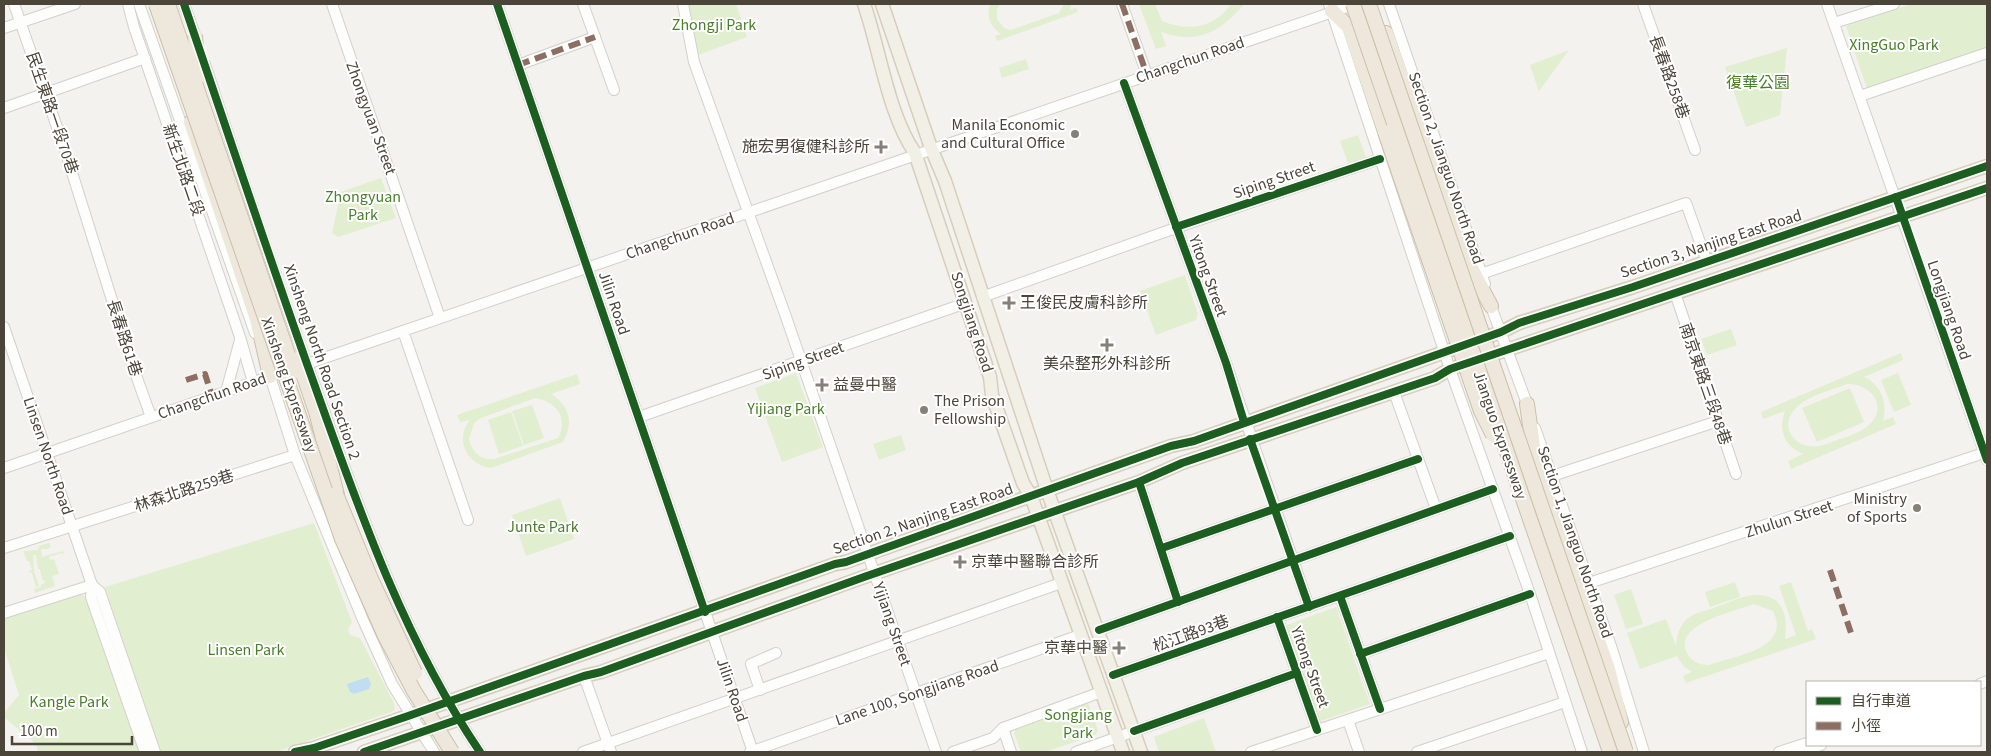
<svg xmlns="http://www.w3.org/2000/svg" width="1991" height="756" font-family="'Source Sans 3','Noto Sans TC',sans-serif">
	<rect width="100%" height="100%" fill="#f4f2ee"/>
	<g fill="#e1eecf" fill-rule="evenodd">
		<path d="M687 4H736L747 37 698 55Z"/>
		<path d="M990 4H1000L997 9V19L1004 28 1011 30 1059 13 1064 4H1071L1070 10 1076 8 1078 12 997 41 995 36 1001 34C990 26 986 17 990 4Z"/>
		<path d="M1139 4H1155L1162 21C1188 32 1215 28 1231 4H1244C1221 32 1197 45 1161 32L1166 46 1156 49Z"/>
		<path d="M1911 4H1987V48L1867 89 1846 26Z"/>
		<path d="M1787 48 1780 115 1746 127 1725 67Z"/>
		<path d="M1569 50 1539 91V92L1530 65Z"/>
		<path d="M1026 59 1029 69 1002 78 999 68Z"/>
		<path d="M1358 135 1366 157 1348 163 1340 141Z"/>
		<path d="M381 178 396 218 338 237 332 233 341 192Z"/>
		<path d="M1185 275 1198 314 1196 320 1156 335 1140 291Z"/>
		<path d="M1731 329 1737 345 1707 355 1701 339Z"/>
		<path d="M1901 353 1903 360 1864 377C1881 385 1888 402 1883 421L1893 417 1896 424 1791 469 1788 461 1803 454C1784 446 1778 430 1785 411L1763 419 1761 412ZM1847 384C1869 383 1889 405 1870 424 1861 434 1841 438 1829 443 1800 456 1775 429 1796 408 1807 396 1832 390 1847 384Z"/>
		<path d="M796 373 823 447 782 462 755 388Z"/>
		<path d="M1898 373 1911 405 1894 412 1881 380Z"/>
		<path d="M577 374 580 384 551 394C570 406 574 423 563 442L491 468C467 465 454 439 470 420L460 422 457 415ZM535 398C556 401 569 418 558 438L494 459C480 460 472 452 469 439L474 423 481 418Z"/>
		<path d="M1850 388 1864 422 1817 442 1802 408Z"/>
		<path d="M532 405 544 438 524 445 512 411Z"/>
		<path d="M511 412 523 446 499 454 488 420Z"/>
		<path d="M901 435 906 450 879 460 873 444Z"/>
		<path d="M560 498 574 539 526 556 512 515Z"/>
		<path d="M314 523 352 622 348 629 350 635 360 638 394 703 395 709 391 712 276 752H160L105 587Z"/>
		<path d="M49 543 51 546 48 549H41L42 557 63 551 64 554 61 553 49 557 50 560 54 559 59 574 52 576 55 586 35 593 34 589 41 587V584H44L45 581 42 580 40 569H38L36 555H33L34 571 39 586 36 587 32 573 28 571 32 570 29 561H27L23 551 38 550 39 546Z"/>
		<path d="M1735 582 1740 597 1710 607 1705 592Z"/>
		<path d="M1791 582 1808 631 1812 629 1816 639 1686 683 1683 676 1692 672 1684 667 1677 656 1640 669 1627 633 1666 619 1676 646C1677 637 1678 629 1685 621 1692 613 1706 611 1716 607 1728 603 1743 595 1757 595 1784 595 1788 617 1785 639L1796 635 1779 586ZM1754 604 1773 611C1792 649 1735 656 1709 665 1700 665 1693 662 1688 655 1669 625 1736 611 1754 604Z"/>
		<path d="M1631 589 1643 624 1626 629 1614 595Z"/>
		<path d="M82 594 86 598 140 752H38L36 744 5 718V712L19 695 4 648V618Z"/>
		<path d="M1336 607 1370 704 1318 722 1284 626Z"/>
		<path d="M1088 703 1098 730 1095 735 1045 752H1021L1014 733 1016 729Z"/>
		<path d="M1204 718 1216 752H1159L1154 737Z"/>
	</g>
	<path fill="#c0ddf1" d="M368 677 371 684 369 689 354 694 350 692 347 684Z"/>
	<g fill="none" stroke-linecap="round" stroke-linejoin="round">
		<g stroke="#d2d0cb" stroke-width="12">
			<g id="minor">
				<path d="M14 4 65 150 132 364 151 417"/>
				<path d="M128 4 134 27 240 337 253 382"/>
				<path d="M139 4 255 333"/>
				<path d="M184 4 197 40"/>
				<path d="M332 4 440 318"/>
				<path d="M497 4 753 752"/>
				<path d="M583 4 614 90"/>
				<path d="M683 4 694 62 785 314 936 752"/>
				<path d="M1122 4 1147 75"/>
				<path d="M1329 4 1450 369 1530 594 1582 752"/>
				<path d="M1389 4 1485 284"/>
				<path d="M1643 4 1695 150"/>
				<path d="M1827 4 1987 460"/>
				<path d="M1834 23 1894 4"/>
				<path d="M4 28 75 4"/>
				<path d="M205 64C238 164 271 265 307 364 356 498 399 632 480 752"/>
				<path d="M518 65 595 37"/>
				<path d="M1124 83 1226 363 1309 607"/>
				<path d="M1860 96 1987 53"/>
				<path d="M4 108 145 58"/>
				<path d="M1481 274 1686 203 1707 262"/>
				<path d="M1675 293 1736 474"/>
				<path d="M982 297 1184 225 1380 159"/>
				<path d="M1489 301 1529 409"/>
				<path d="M4 327 92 585 91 597 145 752"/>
				<path d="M403 331 468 520"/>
				<path d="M295 368 1356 4"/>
				<path d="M268 370 295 455 363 620 392 684 434 752"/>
				<path d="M226 392 240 340"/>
				<path d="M1394 392 1436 509"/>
				<path d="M639 417 966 303"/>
				<path d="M1535 428 1612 649 1644 752"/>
				<path d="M4 468 277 374"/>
				<path d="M1552 476 1718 421"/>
				<path d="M1139 482 1178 602"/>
				<path d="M4 548 295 455"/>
				<path d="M1162 548 1418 459"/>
				<path d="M1589 583 1987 452"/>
				<path d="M92 585 100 592 155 752"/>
				<path d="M1340 596 1380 709"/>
				<path d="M4 613 92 585"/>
				<path d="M1277 617 1317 730"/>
				<path d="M1099 630 1493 489"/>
				<path d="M1360 654 1530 594"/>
				<path d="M1113 675 1510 536"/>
				<path d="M584 676 611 752"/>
				<path d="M1980 684 1987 681"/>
				<path d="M760 690 751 664 776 653"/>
				<path d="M1348 720 1359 752"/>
				<path d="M1003 728 1011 752"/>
				<path d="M583 752 1061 583"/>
				<path d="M750 752 1080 635"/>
				<path d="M953 752 993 738 1003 728 1101 692"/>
				<path d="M1076 752 1297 673"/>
				<path d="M1251 752 1549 653"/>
				<path d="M1417 752 1565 702"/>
				<path d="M1779 752 1807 743"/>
				<path d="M1800 752 1821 745"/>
			</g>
		</g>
		<g stroke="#d6cebb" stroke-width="15">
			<g id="major">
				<path d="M864 4C880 50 888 114 915 153L990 377 992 395 1023 483 1031 496 1123 752"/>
				<path d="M882 4 931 148 945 181 1047 490 1141 752"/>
				<path d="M295 752 314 748 411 715 835 564 846 562 1171 446 1194 441 1501 332 1519 323 1633 287 1987 166"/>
				<path d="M364 752 584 676 601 672 864 577 1139 482 1182 463 1435 378 1450 369 1987 188"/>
			</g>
		</g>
		<g stroke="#ccbfa9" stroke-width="16">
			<g id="highway">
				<path d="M1332 11 1349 27 1385 132"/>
				<path d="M1386 33 1465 257 1491 306"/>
				<path d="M191 122 257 319 270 376"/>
				<path d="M1527 404 1535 461 1608 669 1621 722"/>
				<path d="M317 415 337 495"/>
			</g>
		</g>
		<use href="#minor" stroke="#fdfdfc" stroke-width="10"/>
		<use href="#major" stroke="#f2efe6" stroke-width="12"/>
		<use href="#highway" stroke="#ede8db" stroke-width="14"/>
		<g stroke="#ccbfa9" stroke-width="16" stroke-linecap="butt">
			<g id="highway-bridge">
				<path d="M156 4 342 539 385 636 414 691 452 752"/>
				<path d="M168 4 294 372"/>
				<path d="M1353 4 1610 752"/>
				<path d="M1369 4 1626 752"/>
				<path d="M195 35 197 60 202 75"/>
				<path d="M1385 132 1481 411 1493 435"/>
				<path d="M298 359 317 415"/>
				<path d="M336 494 371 579 415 673"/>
			</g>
		</g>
		<use href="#highway-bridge" stroke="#ede8db" stroke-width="14"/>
		<g stroke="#8d6e63" stroke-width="6" stroke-dasharray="12 6" stroke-linecap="butt">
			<path d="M1122 4 1147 75"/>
			<path d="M518 65 595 37"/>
			<path d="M186 380 205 374 212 396"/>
			<path d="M1830 570 1852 636"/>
		</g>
		<g stroke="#fff" stroke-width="11">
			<g id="cycleway">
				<path d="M184 4C225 124 265 245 307 364 355 498 400 634 480 752"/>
				<path d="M497 4 705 612"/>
				<path d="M1124 83 1226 363 1244 422"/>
				<path d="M1896 197 1987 460"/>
				<path d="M1176 227 1380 159"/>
				<path d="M1250 439 1309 607"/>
				<path d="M1139 482 1178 602"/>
				<path d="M1162 548 1418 459"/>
				<path d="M1340 596 1380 709"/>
				<path d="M1277 617 1317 730"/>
				<path d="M1099 630 1493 489"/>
				<path d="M1360 654 1530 594"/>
				<path d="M1113 675 1510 536"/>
				<path d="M1134 731 1297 673"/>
				<path d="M295 752 314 748 411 715 835 564 846 562 1171 446 1194 441 1501 332 1519 323 1633 287 1987 166"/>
				<path d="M364 752 584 676 601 672 864 577 1139 482 1182 463 1435 378 1450 369 1987 188"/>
			</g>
		</g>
		<use href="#cycleway" stroke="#1b5e20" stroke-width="8"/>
	</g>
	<g fill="#868178" stroke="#fff" stroke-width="2">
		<circle cx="1075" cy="134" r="5"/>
		<path d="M878.5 139.5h5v5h5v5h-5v5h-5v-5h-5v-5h5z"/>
		<path d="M1006.5 295.5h5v5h5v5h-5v5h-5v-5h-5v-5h5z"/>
		<path d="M1104.5 337.5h5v5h5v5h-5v5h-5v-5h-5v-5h5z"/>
		<path d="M819.5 377.5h5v5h5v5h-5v5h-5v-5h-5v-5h5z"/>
		<circle cx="924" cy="410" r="5"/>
		<circle cx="1917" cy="508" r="5"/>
		<path d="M957.5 554.5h5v5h5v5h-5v5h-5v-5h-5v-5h5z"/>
		<path d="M1116.5 640.5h5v5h5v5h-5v5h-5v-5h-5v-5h5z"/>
	</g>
	<g text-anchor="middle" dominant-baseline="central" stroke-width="4" stroke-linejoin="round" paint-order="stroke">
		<g font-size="16" fill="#4a7f2a" stroke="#fff">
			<text x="714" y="25">Zhongji Park</text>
			<text x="1894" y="45">XingGuo Park</text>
			<text x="1758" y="83">復華公園</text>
			<text x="363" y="197">Zhongyuan<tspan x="363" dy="18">Park</tspan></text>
			<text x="786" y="409">Yijiang Park</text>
			<text x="543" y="527">Junte Park</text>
			<text x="246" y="650">Linsen Park</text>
			<text x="69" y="702">Kangle Park</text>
			<text x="1078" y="715">Songjiang<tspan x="1078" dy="18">Park</tspan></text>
		</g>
		<g font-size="16" fill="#4b4439" stroke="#fff">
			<text transform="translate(1190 60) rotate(-19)">Changchun Road</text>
			<text transform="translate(1669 77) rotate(70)">長春路258巷</text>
			<text transform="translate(52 113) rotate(71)">民生東路一段70巷</text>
			<text transform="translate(371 118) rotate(70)">Zhongyuan Street</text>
			<text transform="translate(1446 168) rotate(71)">Section 2, Jianguo North Road</text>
			<text transform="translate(183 170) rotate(71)">新生北路二段</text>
			<text transform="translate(1274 180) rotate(-19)">Siping Street</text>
			<text transform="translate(680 236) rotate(-19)">Changchun Road</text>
			<text transform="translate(1711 244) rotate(-18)">Section 3, Nanjing East Road</text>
			<text transform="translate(1208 276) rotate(70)">Yitong Street</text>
			<text transform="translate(614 303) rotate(71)">Jilin Road</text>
			<text transform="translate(1949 310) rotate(71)">Longjiang Road</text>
			<text transform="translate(972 322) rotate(72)">Songjiang Road</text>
			<text transform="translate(124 338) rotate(72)">長春路61巷</text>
			<text transform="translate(803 361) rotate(-20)">Siping Street</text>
			<text transform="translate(322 362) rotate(71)">Xinsheng North Road Section 2</text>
			<text transform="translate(1705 384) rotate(71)">南京東路三段48巷</text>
			<text transform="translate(289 385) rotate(71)">Xinsheng Expressway</text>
			<text transform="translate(212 396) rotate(-19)">Changchun Road</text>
			<text transform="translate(1500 435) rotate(71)">Jianguo Expressway</text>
			<text transform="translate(48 456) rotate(71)">Linsen North Road</text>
			<text transform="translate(184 491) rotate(-18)">林森北路259巷</text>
			<text transform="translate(923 519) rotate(-19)">Section 2, Nanjing East Road</text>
			<text transform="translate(1789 519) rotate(-18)">Zhulun Street</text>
			<text transform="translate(1575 542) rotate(71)">Section 1, Jianguo North Road</text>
			<text transform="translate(892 624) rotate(71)">Yijiang Street</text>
			<text transform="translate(1191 634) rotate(-20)">松江路93巷</text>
			<text transform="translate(1310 667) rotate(70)">Yitong Street</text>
			<text transform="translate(732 690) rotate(71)">Jilin Road</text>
			<text transform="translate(917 693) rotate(-19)">Lane 100, Songjiang Road</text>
		</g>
		<g font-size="16" fill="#4b4439" stroke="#fff" text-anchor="end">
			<text x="1065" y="125">Manila Economic<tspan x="1065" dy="18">and Cultural Office</tspan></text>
			<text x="870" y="147">施宏男復健科診所</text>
			<text x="1020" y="303" text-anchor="start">王俊民皮膚科診所</text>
			<text x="1107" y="364" text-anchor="middle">美朵整形外科診所</text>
			<text x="833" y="385" text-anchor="start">益曼中醫</text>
			<text x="934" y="401" text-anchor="start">The Prison<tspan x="934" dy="18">Fellowship</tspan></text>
			<text x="1907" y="499">Ministry<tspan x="1907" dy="18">of Sports</tspan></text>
			<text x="971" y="562" text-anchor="start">京華中醫聯合診所</text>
			<text x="1108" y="648">京華中醫</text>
		</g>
	</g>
	<rect width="1991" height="756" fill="none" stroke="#4b4439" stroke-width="10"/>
	<rect x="1806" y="681" width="175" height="65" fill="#ffffff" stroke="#b7b4b0"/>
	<rect x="1816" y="697" width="25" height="8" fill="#1b5e20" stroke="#b7b4b0"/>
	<text x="1851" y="706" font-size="15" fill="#4b4439">自行車道</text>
	<rect x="1816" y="722" width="25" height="8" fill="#8d6e63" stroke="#b7b4b0"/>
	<text x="1851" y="731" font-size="15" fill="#4b4439">小徑</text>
	<path d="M12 736v8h120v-8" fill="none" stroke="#4b4439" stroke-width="2.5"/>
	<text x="20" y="736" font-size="15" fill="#4b4439" stroke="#ffffff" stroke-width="4" paint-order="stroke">100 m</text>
</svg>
